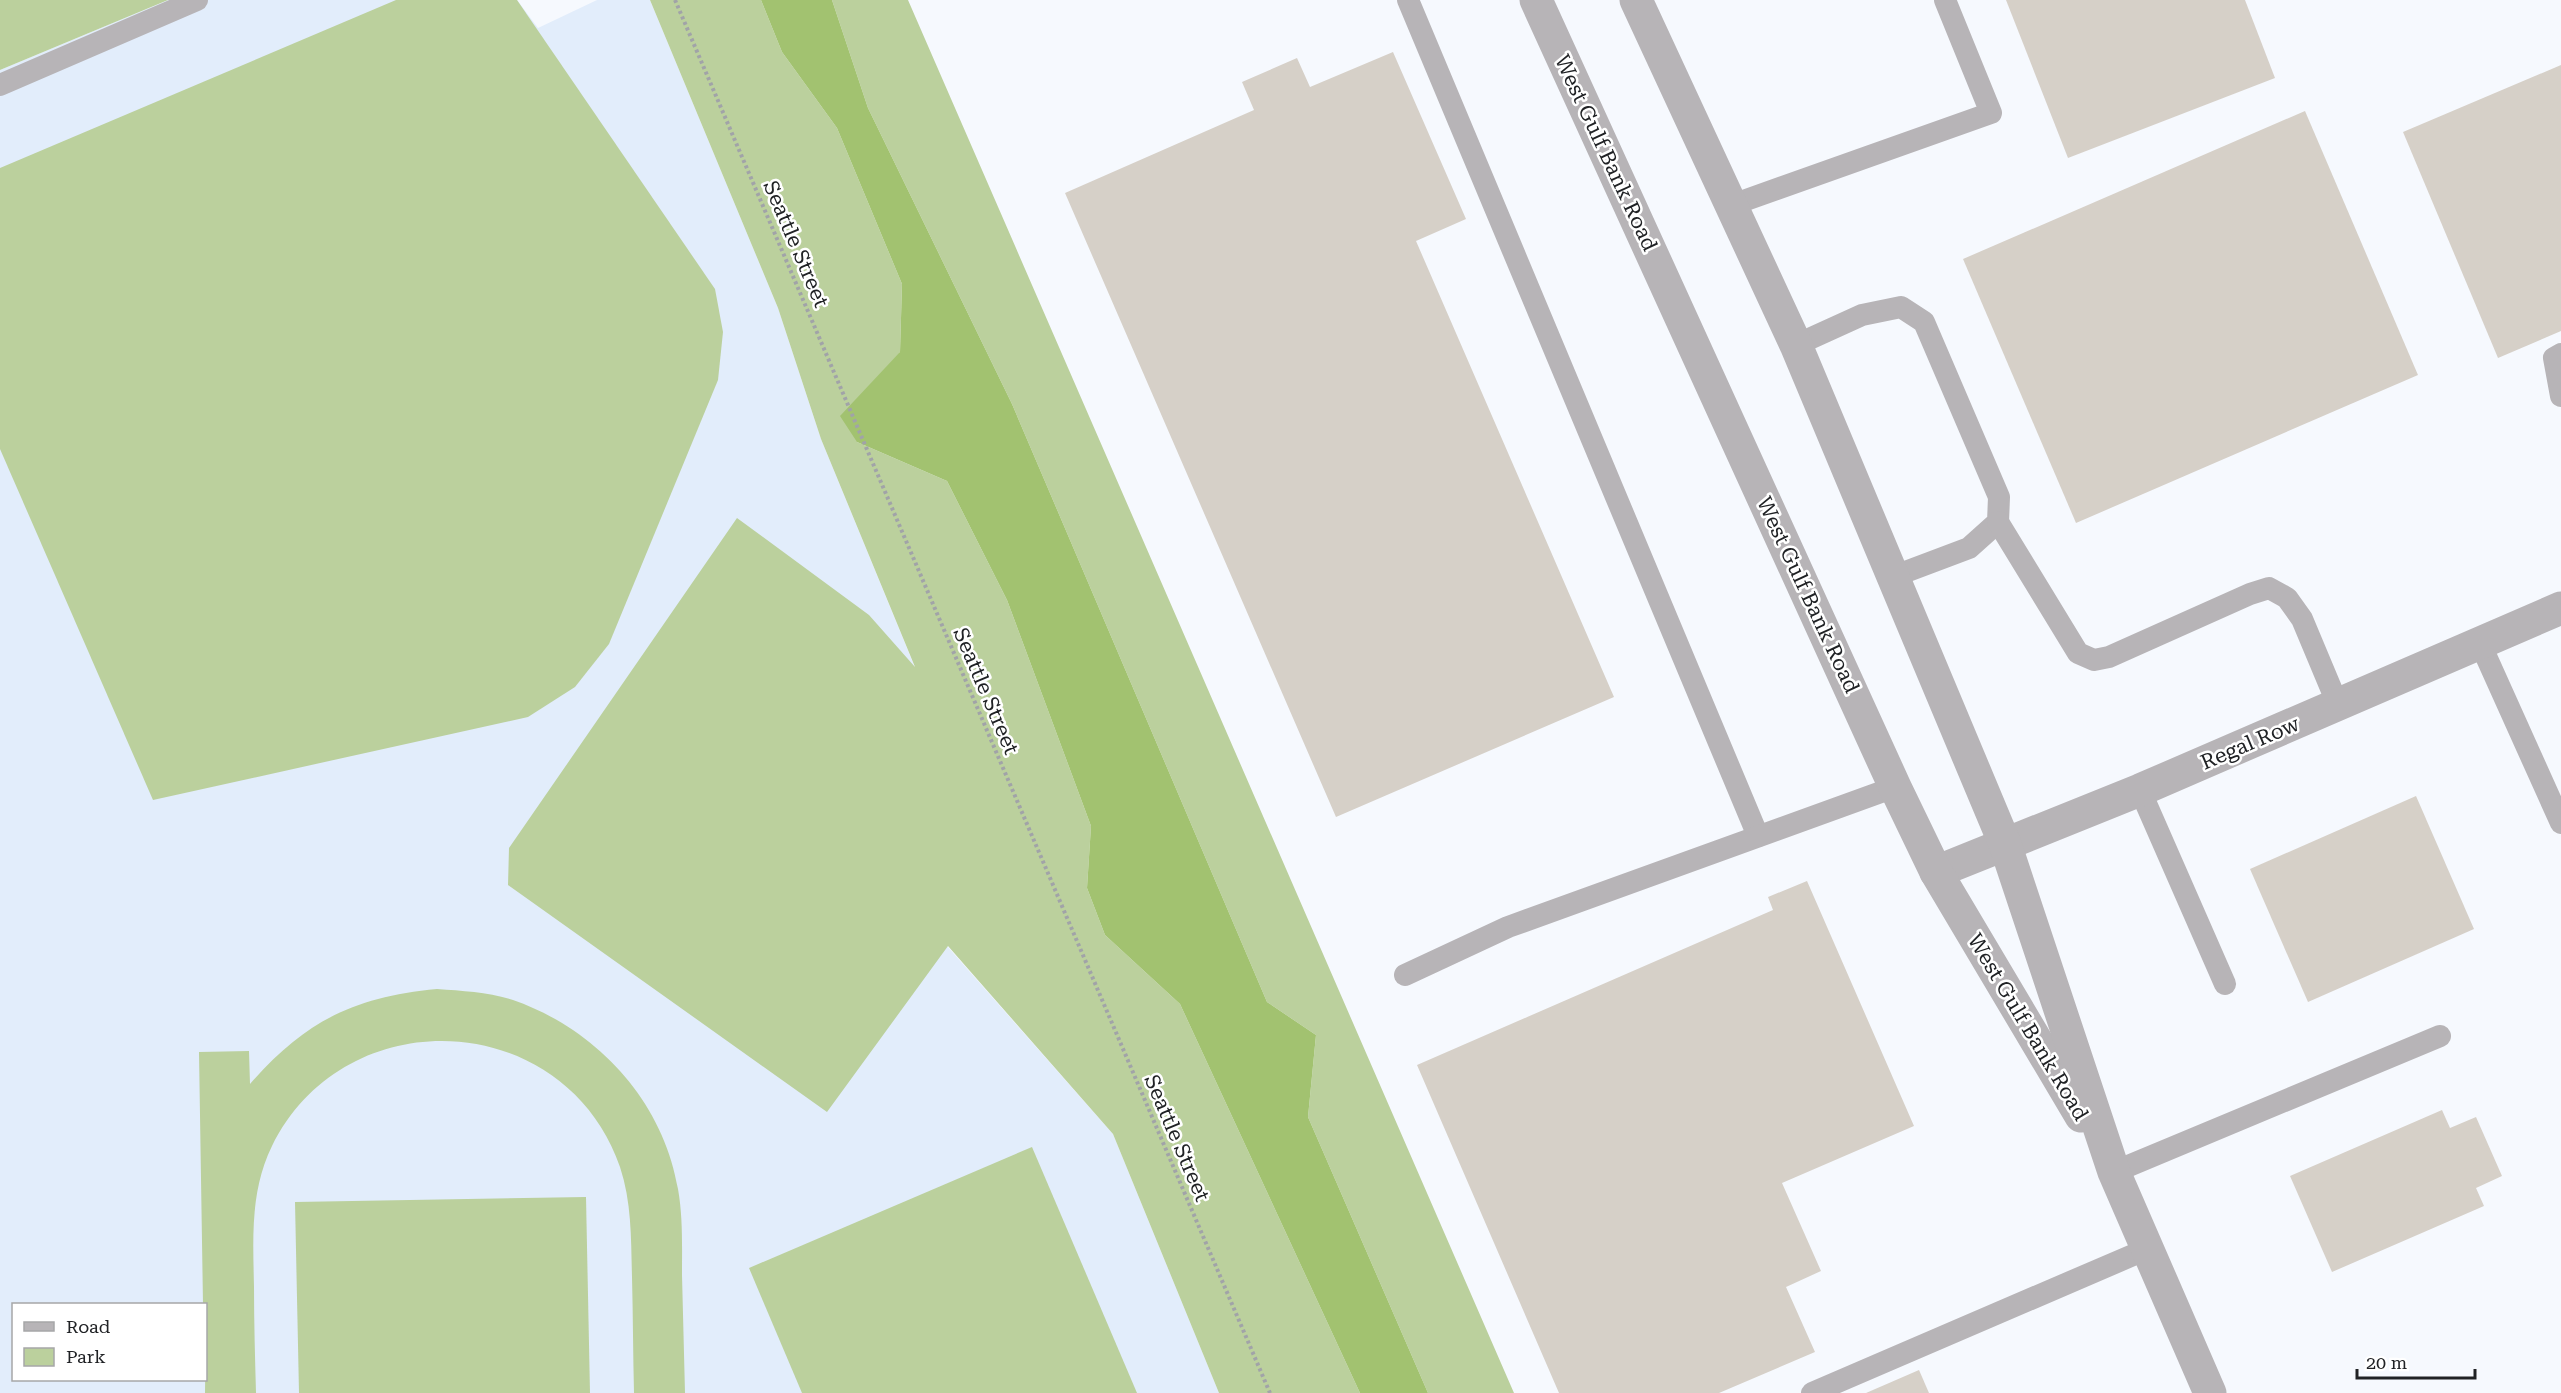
<svg xmlns="http://www.w3.org/2000/svg" width="2561" height="1393" font-family="'Roboto Serif',serif">
	<rect width="100%" height="100%" fill="#f6f9fe"/>
	<path fill="#e2edfb" fill-rule="evenodd" d="M168 0H517L538 28 597 0H650L778 308 821 439 916 670 947 946 1113 1134 1219 1393H0V70ZM14 1304H206V1380H14Z"/>
	<g fill="#bbd09d">
		<path d="M0 0H168L0 70Z"/>
		<path d="M396 0H517L715 289 723 332 718 380 609 644 575 687 528 717 153 800 0 449V168Z"/>
		<path d="M650 0H761L782 52 837 128 902 284 900 352 857 442 947 481 1007 600 1091 826 1087 888 1105 935 1180 1004 1360 1393H1219L1113 1134 948 946 827 1112 508 885 509 848 737 518 869 615 915 667 821 439 778 308Z"/>
		<path d="M832 0H908L1514 1393H1428L1308 1117 1316 1035 1267 1002 1012 404 868 108Z"/>
		<path d="M437 989C463 991 489 992 513 1000 596 1029 663 1100 678 1189 683 1217 682 1246 682 1275 683 1314 684 1354 685 1393H634C633 1354 633 1316 632 1277 631 1241 632 1203 620 1167 565 1009 346 997 272 1146 250 1191 253 1238 254 1287 254 1322 255 1358 256 1393H205L206 1304H203L199 1052 249 1051 250 1084C305 1021 354 997 437 989Z"/>
		<path d="M1032 1147 1137 1393H802L749 1268Z"/>
		<path d="M586 1197 590 1393H299L295 1202Z"/>
	</g>
	<path fill="#a2c270" d="M761 0H832L868 108 1012 404 1267 1002 1316 1035 1308 1117 1428 1393H1360L1180 1004 1105 935 1087 888 1091 826 1007 600 947 481 857 442 840 416 900 352 902 284 837 128 782 52Z"/>
	<g fill="#d6d0c8">
		<path d="M2006 0H2245L2275 78 2068 158Z"/>
		<path d="M1393 52 1466 219 1416 241 1614 697 1336 817 1065 193 1254 110 1242 82 1297 58 1310 87Z"/>
		<path d="M2561 65V331L2498 358 2403 132Z"/>
		<path d="M2305 111 2418 375 2076 523 1963 259Z"/>
		<path d="M2416 796 2474 929 2308 1002 2250 869Z"/>
		<path d="M1807 881 1914 1126 1782 1183 1821 1271 1786 1287 1815 1352 1719 1393H1559L1417 1065 1773 910 1768 897Z"/>
		<path d="M2442 1110 2450 1128 2476 1117 2502 1176 2476 1188 2484 1206 2332 1272 2290 1176Z"/>
		<path d="M1919 1370 1929 1393H1866Z"/>
	</g>
	<g fill="none" stroke-linecap="round" stroke-linejoin="round">
		<path stroke="#a1a3a8" stroke-width="4" stroke-dasharray="3 3" stroke-linecap="butt" d="M675 0 1270 1393"/>
		<g stroke="#b7b4b7" stroke-width="22">
			<path d="M1408 0 1758 836"/>
			<path d="M0 85 197 0"/>
			<path d="M1732 205 1991 113 1945 0"/>
			<path d="M1796 345 1862 315 1901 307 1924 322 1999 497 1998 522 1969 548 1892 577"/>
			<path d="M2561 354 2554 358 2561 396"/>
			<path d="M1998 522 2078 653 2094 660 2109 657 2250 594 2269 588 2287 598 2302 619 2338 705"/>
			<path d="M2480 643 2561 823"/>
			<path d="M2140 790 2225 984"/>
			<path d="M1405 975 1508 927 1895 787"/>
			<path d="M2114 1172 2440 1036"/>
			<path d="M1812 1393 2147 1249"/>
		</g>
		<path stroke="#b7b4b7" stroke-width="33" d="M1936 872 2140 790 2561 608"/>
		<g stroke="#b7b4b7" stroke-width="33">
			<path d="M1536 0 1895 787 1936 872 2081 1116"/>
			<path d="M1636 0 1796 345 2005 844 2114 1172 2210 1393"/>
		</g>
	</g>
	<g text-anchor="middle" dominant-baseline="central" stroke-width="5" stroke-linejoin="round" paint-order="stroke">
		<g font-size="21" fill="#202225" stroke="#fff">
			<text transform="translate(1606 153) rotate(65)">West Gulf Bank Road</text>
			<text transform="translate(796 244) rotate(67)">Seattle Street</text>
			<text transform="translate(1808 595) rotate(65)">West Gulf Bank Road</text>
			<text transform="translate(986 691) rotate(67)">Seattle Street</text>
			<text transform="translate(2250 743) rotate(-23)">Regal Row</text>
			<text transform="translate(2028 1027) rotate(59)">West Gulf Bank Road</text>
			<text transform="translate(1177 1138) rotate(67)">Seattle Street</text>
		</g>
	</g>
	<rect x="12" y="1303" width="195" height="78" fill="#ffffff" stroke="#a6a7a8" stroke-width="1.5"/>
	<rect x="24" y="1322" width="30" height="9" fill="#b7b4b7" stroke="#a6a7a8" stroke-width="1.5"/>
	<text x="66" y="1333" font-size="18" fill="#202225">Road</text>
	<rect x="24" y="1348" width="30" height="18" fill="#bbd09d" stroke="#a6a7a8" stroke-width="1.5"/>
	<text x="66" y="1363" font-size="18" fill="#202225">Park</text>
	<path d="M2357 1369v9h118v-9" fill="none" stroke="#202225" stroke-width="3"/>
	<text x="2366" y="1369" font-size="18" fill="#202225" stroke="#ffffff" stroke-width="4.5" paint-order="stroke">20 m</text>
</svg>
